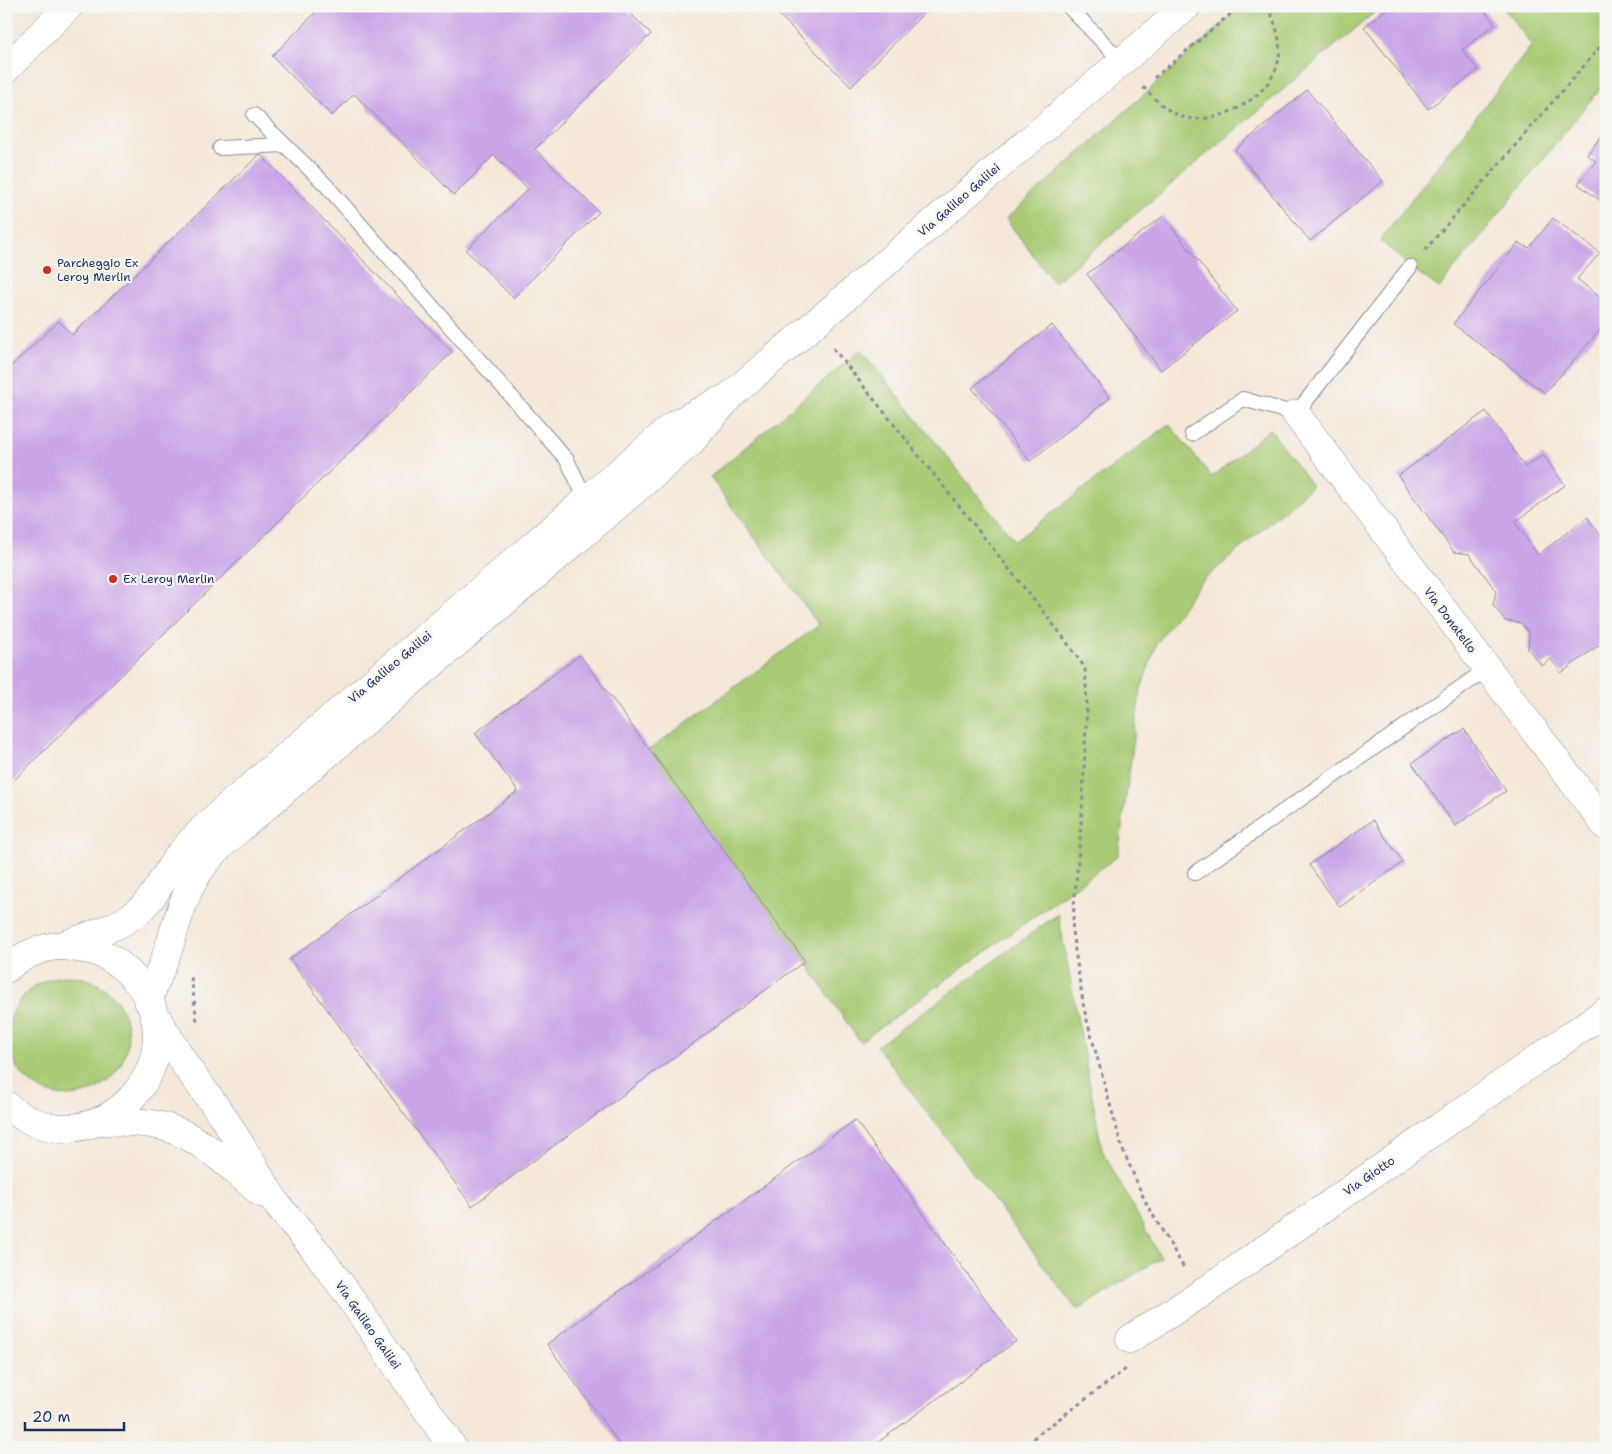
<svg xmlns="http://www.w3.org/2000/svg" width="1612" height="1454" font-family="'Shantell Sans',sans-serif">
	<rect width="100%" height="100%" fill="#f6f6f2"/>
	<filter id="ink" filterUnits="userSpaceOnUse"><feTurbulence type="fractalNoise" baseFrequency=".02" numOctaves="2"/><feDisplacementMap in="SourceGraphic" scale="10" xChannelSelector="R" yChannelSelector="G"/><feConvolveMatrix kernelMatrix="1 2 1 2 8 2 1 2 1" color-interpolation-filters="sRGB"/></filter>
	<filter id="wash" filterUnits="userSpaceOnUse"><feTurbulence type="fractalNoise" baseFrequency=".0096" numOctaves="4" result="noise"/><feDisplacementMap in="SourceGraphic" scale="20" xChannelSelector="R" yChannelSelector="G"/><feGaussianBlur stdDeviation="1.12" result="paint"/><feColorMatrix in="noise" values="0 0 0 0 0 0 0 0 0 0 0 0 0 0 0 0 0 1.4 0 .05"/><feComposite in="paint" operator="in"/></filter>
	<g filter="url(#wash)">
		<rect width="100%" height="100%" fill="#f5e8d8"/>
		<g fill="#a9cb74" stroke="#627d69">
			<path d="M1242 6H1382L1054 283 1006 219Z"/>
			<path d="M1502 6H1606V81L1439 288 1410 267 1380 240 1532 45Z"/>
			<path d="M861 350 1015 541 1169 424 1212 477 1270 429 1312 486 1198 585 1157 643 1140 691 1118 856 860 1042 805 961 649 750 819 625 710 477Z"/>
			<path d="M1058 914 1102 1150 1161 1258 1077 1310 877 1046Z"/>
			<circle cx="68" cy="1036" r="60"/>
		</g>
		<g id="blocks">
			<g fill="#caa4e7">
				<path d="M322 6H623L651 34 535 149 599 212 513 298 466 250 528 189 494 155 454 195 354 94 332 116 272 56Z"/>
				<path d="M770 6H931L851 87Z"/>
				<path d="M1390 6H1481L1495 24 1462 50 1478 70 1428 109 1364 27Z"/>
				<path d="M1307 90 1383 181 1310 241 1235 150Z"/>
				<path d="M1606 130V205L1578 184 1596 161 1587 155Z"/>
				<path d="M260 154 452 352 6 788V371L59 321 72 335Z"/>
				<path d="M1163 216 1237 311 1161 370 1087 274Z"/>
				<path d="M1553 218 1600 253 1577 279 1606 302V323L1545 393 1453 324 1518 243 1529 248Z"/>
				<path d="M1052 325 1110 398 1030 461 972 388Z"/>
				<path d="M1486 411 1525 467 1543 455 1565 485 1515 522 1538 555 1587 517 1606 542V640L1561 673 1551 659 1542 666 1528 649 1529 633 1521 623 1505 621 1493 605 1496 591 1469 554 1454 552 1398 476Z"/>
				<path d="M580 655 805 961 472 1206 290 959 518 791 475 733Z"/>
				<path d="M1464 729 1506 791 1455 826 1412 763Z"/>
				<path d="M1373 820 1403 862 1340 907 1309 865Z"/>
				<path d="M855 1120 1016 1341 870 1448H622L547 1344Z"/>
			</g>
		</g>
	</g>
	<g filter="url(#ink)">
		<use href="#blocks" fill-opacity="0" stroke="#888c9b" stroke-width="1"/>
		<g fill="none" stroke-linecap="round" stroke-linejoin="round">
			<g stroke="#888c9b" stroke-width="16">
				<g id="lane">
					<path d="M1068 6 1121 61"/>
					<path d="M254 115 325 184 567 460 586 499"/>
					<path d="M220 148 284 145"/>
					<path d="M1192 434 1243 399 1296 414 1410 267"/>
					<path d="M1195 873 1487 669"/>
				</g>
			</g>
			<g stroke="#888c9b" stroke-width="29">
				<g id="street">
					<path d="M1296 414 1606 826"/>
					<path d="M1130 1339 1202 1293 1606 1011"/>
				</g>
			</g>
			<g stroke="#888c9b" stroke-width="29">
				<g id="secondary">
					<path d="M61 946C85 937 115 929 135 914 153 900 162 880 174 862 189 841 208 824 227 807L674 425 719 401"/>
					<path d="M6 969C21 956 42 946 62 946 69 946 77 948 84 949 102 951 118 962 130 974 210 1055 95 1180 6 1105"/>
					<path d="M148 1001C155 982 164 963 170 944 178 919 184 895 198 873 210 854 227 840 243 826L690 443 731 395 1187 6"/>
					<path d="M154 1013 186 1066 224 1118 278 1206 312 1246 342 1286 453 1448"/>
					<path d="M102 1121C126 1122 151 1121 174 1130 206 1142 235 1171 261 1193"/>
				</g>
			</g>
			<g stroke="#888c9b" stroke-width="29">
				<path id="highway" d="M6 69 69 6"/>
			</g>
			<g stroke="#888c9b" stroke-width="3" stroke-dasharray="4 4" stroke-linecap="butt">
				<path d="M1593 6 1606 15"/>
				<path d="M1154 78 1240 6"/>
				<path d="M1143 87C1155 99 1167 112 1183 117 1216 126 1263 101 1276 69 1284 49 1277 24 1267 6"/>
				<path d="M1425 250 1606 40"/>
				<path d="M833 348 1061 634 1085 668 1087 705 1082 813 1072 931 1084 1009 1122 1148 1145 1201 1184 1268"/>
				<path d="M191 977 197 1021"/>
				<path d="M1020 1448 1126 1369"/>
			</g>
			<use href="#lane" stroke="#fff" stroke-width="14"/>
			<use href="#street" stroke="#fff" stroke-width="28"/>
			<use href="#secondary" stroke="#fff" stroke-width="28"/>
			<use href="#highway" stroke="#fff" stroke-width="28"/>
		</g>
	</g>
	<g fill="#c8321e" stroke="#f6f6f2" stroke-width="2">
		<circle cx="47" cy="270" r="5"/>
		<circle cx="113" cy="579" r="5"/>
	</g>
	<g text-anchor="middle" dominant-baseline="central" stroke-width="4.5" stroke-linejoin="round" paint-order="stroke">
		<g font-size="12" fill="#1b2f5e" stroke="#f6f6f2">
			<text transform="translate(959 200) rotate(-41)">Via Galileo Galilei</text>
			<text transform="translate(1450 620) rotate(53)">Via Donatello</text>
			<text transform="translate(390 667) rotate(-40)">Via Galileo Galilei</text>
			<text transform="translate(1369 1176) rotate(-35)">Via Giotto</text>
			<text transform="translate(368 1325) rotate(55)">Via Galileo Galilei</text>
		</g>
		<g font-size="12" fill="#1b2f5e" stroke="#f6f6f2" text-anchor="start">
			<text x="57" y="263">Parcheggio Ex<tspan x="57" dy="14">Leroy Merlin</tspan></text>
			<text x="123" y="579">Ex Leroy Merlin</text>
		</g>
	</g>
	<rect width="1612" height="1454" fill="none" stroke="#f6f6f2" stroke-width="25"/>
	<path d="M25 1422v8h99v-8" fill="none" stroke="#1b2f5e" stroke-width="2.5"/>
	<text x="32" y="1422" font-size="15" fill="#1b2f5e" stroke="#f6f6f2" stroke-width="4" paint-order="stroke">20 m</text>
</svg>
